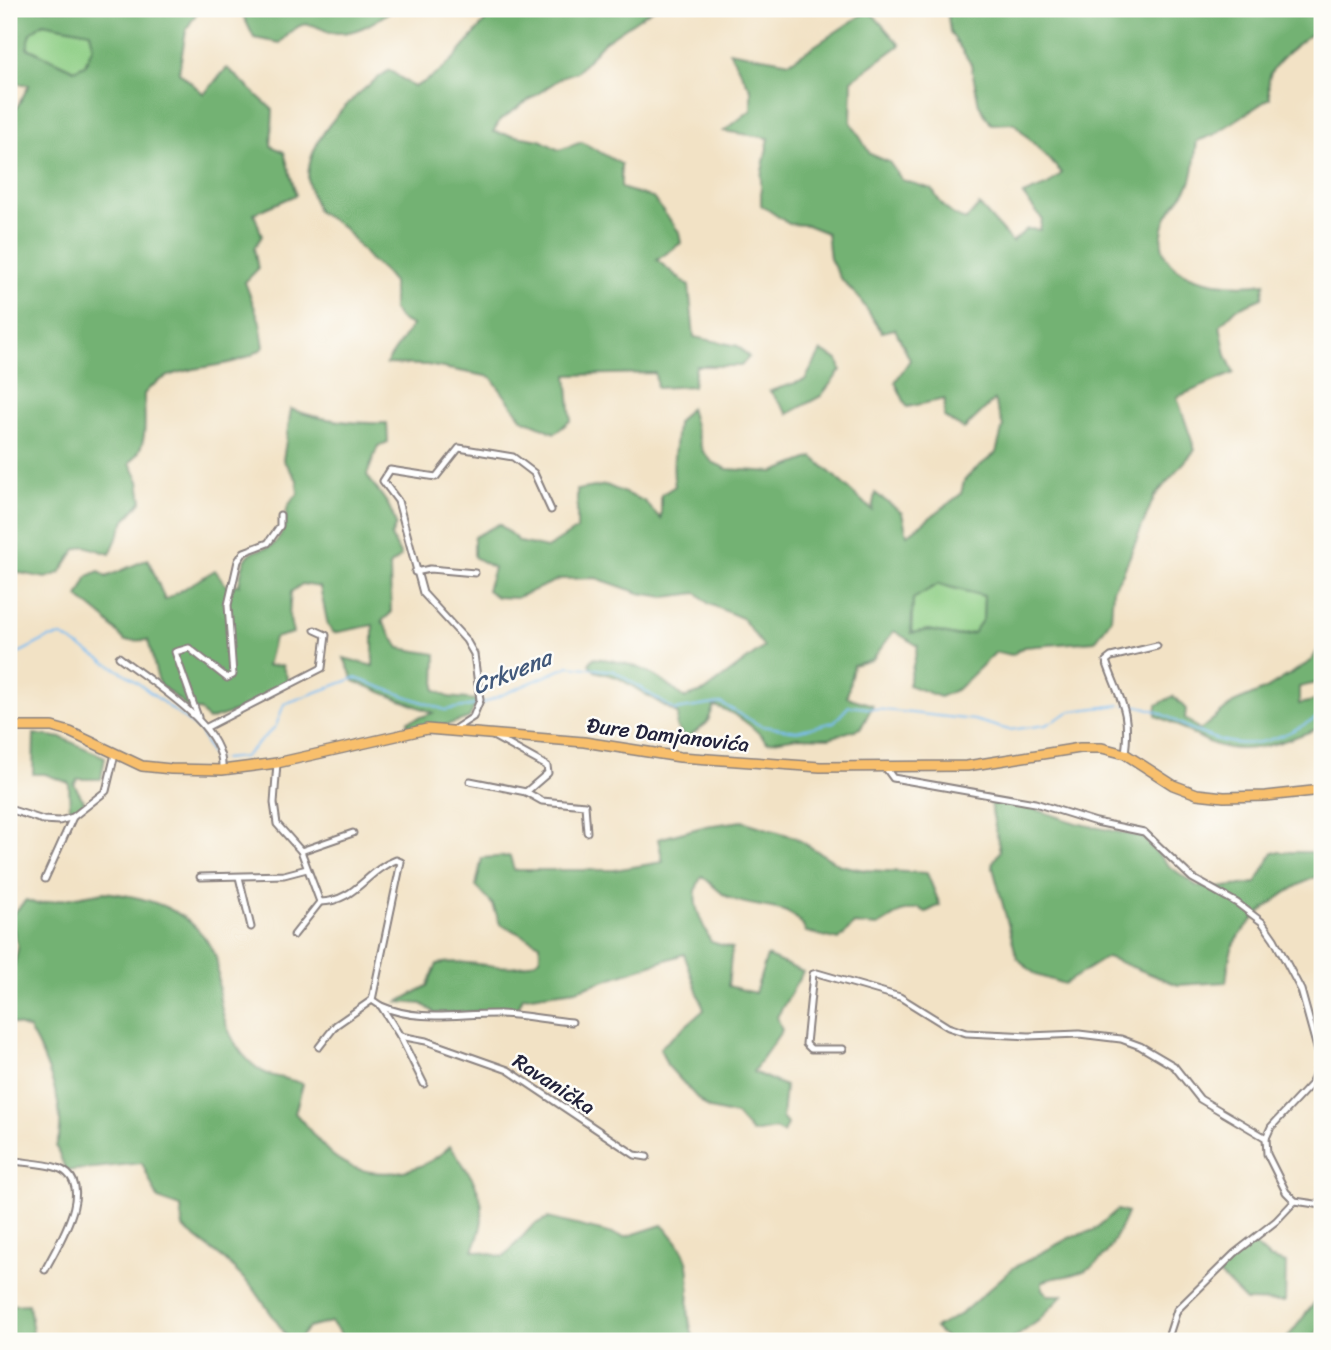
<svg xmlns="http://www.w3.org/2000/svg" width="1331" height="1350" font-family="Sriracha,sans-serif">
	<rect width="100%" height="100%" fill="#fdfcf7"/>
	<filter id="ink" filterUnits="userSpaceOnUse"><feTurbulence type="fractalNoise" baseFrequency=".0143" numOctaves="2"/><feDisplacementMap in="SourceGraphic" scale="14" xChannelSelector="R" yChannelSelector="G"/><feConvolveMatrix kernelMatrix="1 2 1 2 8 2 1 2 1" color-interpolation-filters="sRGB"/></filter>
	<filter id="wash" filterUnits="userSpaceOnUse"><feTurbulence type="fractalNoise" baseFrequency=".00686" numOctaves="4" result="noise"/><feDisplacementMap in="SourceGraphic" scale="28" xChannelSelector="R" yChannelSelector="G"/><feGaussianBlur stdDeviation="1.57" result="paint"/><feColorMatrix in="noise" values="0 0 0 0 0 0 0 0 0 0 0 0 0 0 0 0 0 1.4 0 .05"/><feComposite in="paint" operator="in"/></filter>
	<g filter="url(#wash)">
		<rect width="100%" height="100%" fill="#f2e2c5"/>
		<g fill="#8fcf86" stroke="#587860" stroke-width="2">
			<path d="M43 23 90 32 93 46 85 65 74 70 26 47 31 33Z"/>
			<path d="M938 584 984 596 983 619 973 633 956 636 929 630 911 633 913 599Z"/>
		</g>
		<g fill="#73b273" stroke="#4a6a57" stroke-width="2" fill-rule="evenodd">
			<path d="M9 9H199L186 30 179 72 204 94 227 68 273 110 271 146 284 152 296 195 254 213 262 236 254 248 258 269 245 282 260 322 264 347C229 376 175 357 144 394 144 420 150 444 130 463L139 481 142 501 125 520 110 554 85 546 75 550 60 573 46 578 9 571V122L29 85 9 82ZM43 23 90 32 93 46 85 65 74 70 27 48 31 33Z"/>
			<path d="M240 9H391L392 10C374 23 352 37 329 32 320 29 312 22 302 25 294 27 286 37 280 43L254 38Z"/>
			<path d="M494 9H653L604 42 577 72 564 76 500 120 493 132 540 140 559 150 582 142 621 164V188L653 198 679 232 681 243 657 260 689 286 694 337 738 346 749 357 741 366H696L693 386 657 388 655 373 567 375 571 420 555 433 522 419 491 377 427 365 386 364 412 325 401 320 393 310V282L383 270 371 261 344 228 317 211C315 201 308 189 308 180 307 135 356 93 389 70L414 87C448 73 472 37 494 9Z"/>
			<path d="M947 9H1322V29C1309 32 1279 59 1272 71 1267 80 1268 89 1270 98L1213 135 1197 141C1195 154 1195 171 1190 183 1184 196 1171 206 1166 219 1142 281 1225 289 1265 283L1262 298 1236 309 1220 325 1226 355 1234 373 1177 397 1195 450 1154 497 1123 573 1113 589 1111 619 1095 641 1024 647 1012 655 996 652 958 689 940 697 908 685 918 646 894 631 872 660 853 665 847 697 873 705 861 728 829 738 798 737 767 742C754 727 734 711 714 706L707 723 686 739 676 726 678 714 617 677 595 671 589 664 593 658C635 662 653 671 684 698L705 691 764 647 742 618 709 604 697 593 665 597 639 593 596 578 560 579 516 598 497 597 487 590 494 568 474 557V537L499 524 520 542 547 548 577 529V490L606 485 644 501 661 519V495L675 486C671 465 676 444 677 423L690 408 702 450 712 462 727 469 774 472 813 457 872 510 875 493 902 513 907 535 961 494 964 481 972 472 996 453 1003 426 994 400 964 429 944 417 945 399 907 407 895 382 910 360 895 329 882 332 859 298 840 278 830 259 827 233 807 225 789 224 761 205V176L769 138 724 131 751 110V90L729 51 790 62 869 10 900 45 852 80 851 122 870 154 889 162 902 180 932 189C941 205 949 215 966 220L979 205 1012 242 1027 229 1040 230 1042 219 1023 195 1048 185 1062 173 1014 123 991 124 979 105 971 64 950 32ZM938 584 984 596 983 619 973 633 956 636 929 630 911 633 913 599Z"/>
			<path d="M821 351 838 360 841 370 821 396 788 414 770 391 805 380Z"/>
			<path d="M291 409C322 421 354 424 387 423L388 442 378 446 367 475C380 496 390 501 396 525L391 536 401 556 390 566 391 613 382 621 399 648 436 654 435 690 448 697 478 700 469 718 446 725 407 727 408 721 433 713 354 681 344 658 373 666V625L334 633 328 626 320 587 302 584 291 592 289 615 293 633 274 638 267 666 282 665 289 682 237 711 208 720 200 710 192 711 159 684 148 640 125 641 105 619 78 597 88 576 99 571 106 577 148 559 165 600 215 570 226 585H239C246 530 266 564 281 534 291 514 279 512 298 494L297 480 283 460Z"/>
			<path d="M1322 644V682L1299 687V704L1322 699V727C1289 739 1252 757 1216 745 1195 738 1178 723 1156 716L1157 705 1173 696 1186 709 1185 718 1200 730 1233 703 1266 689 1311 661Z"/>
			<path d="M34 734 62 738 105 757 101 779H78L74 784 85 803 70 815 69 783 45 774H33Z"/>
			<path d="M990 801 1035 809 1076 823 1142 837 1169 866 1197 886 1218 888 1256 883 1273 852H1322V875C1291 885 1250 915 1234 945 1228 955 1228 970 1226 982L1178 985 1107 957 1064 984 1036 975 1017 958 992 864 1000 851Z"/>
			<path d="M742 821 794 837 840 865 864 870 927 873 940 905 926 912 919 908 901 912 878 926 854 924 839 940 806 932C792 899 755 912 728 897 718 892 710 882 702 876 687 899 701 920 711 942L732 948 728 986 755 993 767 956 803 972 777 1017 782 1030 753 1072 785 1086 782 1118 787 1124 783 1133 775 1129 752 1133 736 1115 710 1109 699 1100 667 1065 660 1048 704 1010 684 954 576 990 523 997 517 1010 435 1013 422 1004 398 1002 427 986 437 964C469 956 513 978 540 958V944L500 924 493 905 476 886 482 858 510 856 514 870H614L663 862 658 839 706 826Z"/>
			<path d="M104 892C149 897 194 910 215 955 220 966 217 981 219 993 222 1021 234 1051 257 1068 271 1079 288 1077 303 1084L295 1113C307 1126 318 1142 331 1154 366 1183 419 1177 450 1146 477 1183 494 1205 473 1250L504 1257 533 1225 548 1218 625 1237 662 1225C711 1270 675 1292 695 1341H346L331 1322 308 1328 297 1341H290L254 1289 226 1261 183 1228 181 1207 158 1199 142 1163 66 1171 56 1146C70 1114 45 1057 29 1029L9 1022V969L14 966 18 948 10 917 26 900 37 904Z"/>
			<path d="M1117 1210 1127 1213C1115 1240 1106 1266 1075 1274 1063 1278 1053 1276 1042 1282V1289L1048 1295H1063L1038 1321 1010 1341H949L935 1328 962 1313 1013 1268 1069 1238 1094 1230Z"/>
			<path d="M1251 1242 1269 1258 1286 1263 1285 1302 1246 1301 1217 1272Z"/>
			<path d="M1322 1280V1326L1310 1341H1285L1318 1298Z"/>
			<path d="M29 1304 34 1341H9V1305Z"/>
		</g>
		<g fill="none" stroke-linecap="round" stroke-linejoin="round">
			<g stroke="#7ebef2" stroke-width="2">
				<path d="M9 658 48 638 62 636 130 677 200 731 211 755 218 759"/>
				<path d="M481 704 569 666 614 671 675 710 721 703 761 726 797 731 834 722 849 706 974 720 1009 730 1046 725 1071 711 1120 705"/>
				<path d="M1125 705C1145 704 1164 714 1181 724 1237 754 1265 748 1318 717L1322 718"/>
				<path d="M223 759 244 757 276 726 284 704 355 678 445 710 476 705"/>
			</g>
		</g>
	</g>
	<g filter="url(#ink)">
		<g fill="none" stroke-linecap="round" stroke-linejoin="round">
			<g stroke="#8a8280" stroke-width="9">
				<g id="minor">
					<path d="M415 572 430 569 475 573"/>
					<path d="M119 657C150 682 226 725 222 770"/>
					<path d="M198 717 175 652 189 648 227 678 233 675 228 605 238 561 244 552 268 543 280 526V515"/>
					<path d="M207 727 322 668 326 635 315 630"/>
					<path d="M453 730 473 717 480 700 474 654 466 640 423 593 398 501 383 481 390 470 436 477 459 448 513 457 534 473 551 510"/>
					<path d="M1125 754C1131 709 1120 701 1106 661L1111 657 1157 646"/>
					<path d="M277 763 274 803 277 824 301 851 320 902C355 902 366 871 396 860L401 862 372 1000 381 1006 400 1036 426 1041 508 1070 635 1155 647 1157"/>
					<path d="M885 767 893 778 1035 803 1096 822 1144 832 1192 878 1237 903 1262 922 1274 939 1301 990 1320 1059 1312 1083 1271 1127 1266 1138 1267 1154 1286 1192 1295 1201 1322 1205"/>
					<path d="M470 781 526 792 548 773 547 766 493 736"/>
					<path d="M526 792 542 801 585 805 587 832"/>
					<path d="M9 809 43 820 59 821 73 817 106 791 115 754"/>
					<path d="M301 851 353 833"/>
					<path d="M200 877 284 875 307 869"/>
					<path d="M239 877 251 927"/>
					<path d="M45 879 73 817"/>
					<path d="M294 935 320 902"/>
					<path d="M381 1006C420 1023 459 1013 501 1014 524 1015 548 1020 572 1022"/>
					<path d="M400 1036 424 1084"/>
					<path d="M319 1047 336 1025 372 1000"/>
					<path d="M843 1049H811L806 1044 813 974 817 973 900 997 948 1027 966 1033 1029 1036 1079 1034 1121 1039 1140 1046 1174 1066 1200 1099 1266 1138"/>
					<path d="M1312 1083 1322 1087"/>
					<path d="M9 1160C24 1163 43 1163 58 1168 99 1183 57 1246 45 1270"/>
					<path d="M1167 1341 1177 1310 1235 1253 1276 1221 1295 1201"/>
				</g>
			</g>
			<g stroke="#8a8280" stroke-width="12">
				<path id="primary" d="M9 727H52L70 732 142 766 171 769 222 770 277 763 427 729 584 742 680 757 820 767 967 766 1080 748H1102L1125 754 1173 785 1197 794 1224 797 1266 796 1322 790"/>
			</g>
			<use href="#minor" stroke="#fff" stroke-width="5"/>
			<use href="#primary" stroke="#f8bf6c" stroke-width="9"/>
		</g>
	</g>
	<g text-anchor="middle" dominant-baseline="central" stroke-width="5" stroke-linejoin="round" paint-order="stroke">
		<g font-size="21" fill="#22223b" stroke="#fdfcf7">
			<text transform="translate(668 735) rotate(7)">Đure Damjanovića</text>
			<text transform="translate(554 1084) rotate(33)">Ravanička</text>
		</g>
		<g font-size="23" font-style="italic" fill="#42597b" stroke="#fdfcf7">
			<text transform="translate(512 672) rotate(-22)">Crkvena</text>
		</g>
	</g>
	<rect width="1331" height="1350" fill="none" stroke="#fdfcf7" stroke-width="35"/>
</svg>
